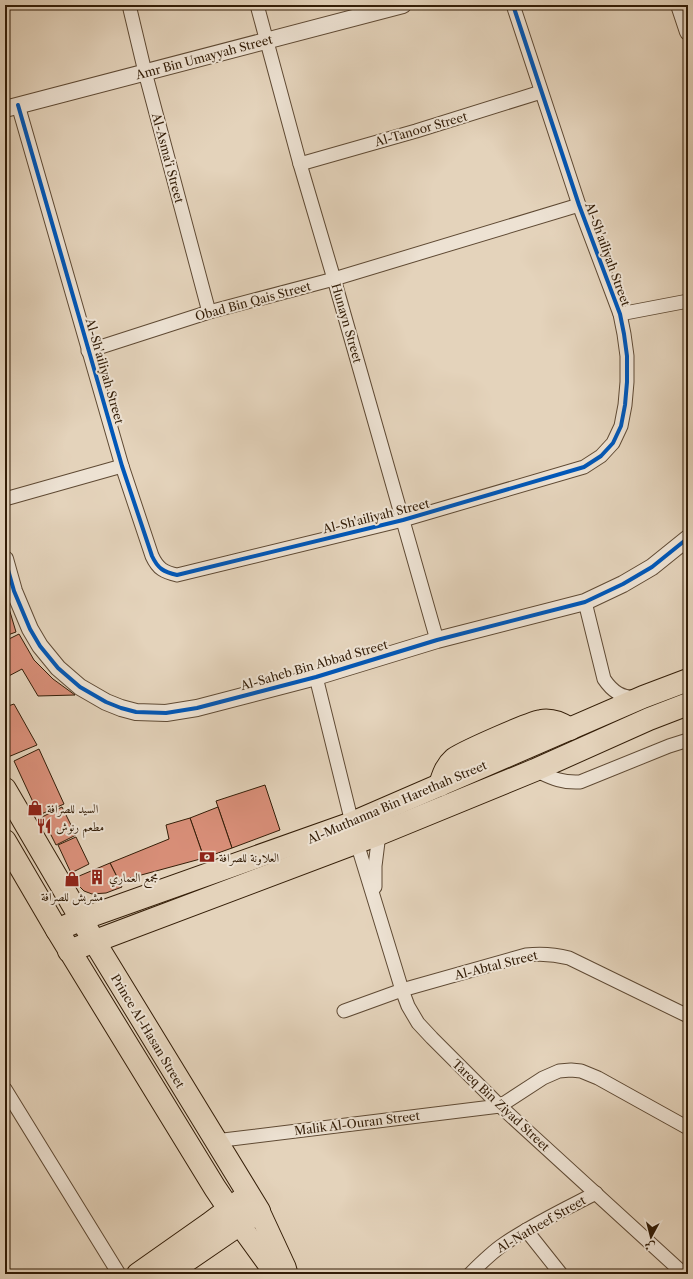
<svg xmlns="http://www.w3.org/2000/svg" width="693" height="1279" font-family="'Libre Caslon Text',Amiri,serif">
	<rect width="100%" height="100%" fill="#e4d3bb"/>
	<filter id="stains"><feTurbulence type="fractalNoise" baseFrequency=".005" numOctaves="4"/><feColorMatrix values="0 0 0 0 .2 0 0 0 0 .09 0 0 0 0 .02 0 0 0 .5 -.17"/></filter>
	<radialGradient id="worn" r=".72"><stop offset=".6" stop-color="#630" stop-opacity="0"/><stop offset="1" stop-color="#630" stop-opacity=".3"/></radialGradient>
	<g fill="#d98f79" stroke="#331d07">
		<path d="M5 595 16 632 5 636Z"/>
		<path d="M19 634 34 660 53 679 75 695 38 696 22 669 5 678V641Z"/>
		<path d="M14 704 37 745 8 757 5 750V707Z"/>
		<path d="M39 749 64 804 39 815 14 761Z"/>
		<path d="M265 785 280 830 232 848 216 801Z"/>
		<path d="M62 807 76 835 56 845 42 817Z"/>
		<path d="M218 807 232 848 204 858 190 818Z"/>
		<path d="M190 818 204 858 119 881 110 863 169 839 166 825Z"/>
		<path d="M76 837 89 864 71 873 58 845Z"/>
		<path d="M110 863 122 887 106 893 92 894 84 891 72 879Z"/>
	</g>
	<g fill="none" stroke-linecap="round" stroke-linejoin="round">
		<g stroke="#5f4a34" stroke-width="15">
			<g id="minor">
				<path d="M129 5 145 72 209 312"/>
				<path d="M257 5 300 164 334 279 437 640"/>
				<path d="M18 105 122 466 152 556C158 569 164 572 177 575L403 520 584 467 601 456 613 443 621 426 625 405 627 382V356L624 334 620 314 579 205 513 5"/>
				<path d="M300 164 416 131 541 92"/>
				<path d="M620 314 688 301"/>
				<path d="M88 351 209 312 334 279 579 205"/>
				<path d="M5 499 122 466"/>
				<path d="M585 602 604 679C612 691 622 699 638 697"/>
				<path d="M316 677 357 843 402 990 408 1006 418 1023 432 1038 500 1106 684 1274"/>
				<path d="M535 770C552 778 561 783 580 782L669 746 688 740"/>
				<path d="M375 887V866L379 834"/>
				<path d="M344 1011 402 990 526 955C542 953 554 954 569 958L688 1016"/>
				<path d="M5 1089 119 1274"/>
				<path d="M215 1141 500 1106 543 1078 559 1071 571 1070 581 1071 598 1078 688 1128"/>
				<path d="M526 1230 561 1274"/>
				<path d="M470 1274C481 1263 492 1252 504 1244 533 1224 565 1209 596 1193"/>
			</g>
		</g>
		<g stroke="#5f4a34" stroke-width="18">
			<g id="tertiary">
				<path d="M679 5 688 32"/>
				<path d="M5 109 403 5"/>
				<path d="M5 559 14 591 30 629 40 646 58 668 80 687 106 702 121 708 136 712 166 713 197 708 316 677 437 640 585 602 623 584 652 567 688 538"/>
			</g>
		</g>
		<g stroke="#331d07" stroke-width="23">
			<g id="primary">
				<path d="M259 1211 285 1267 287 1274"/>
				<path d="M240 1225 274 1272 277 1274"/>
			</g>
		</g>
		<g stroke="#331d07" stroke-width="24">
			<g id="trunk">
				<path d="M440 785C443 775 446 766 454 759 459 754 534 721 541 721 552 719 561 723 570 729"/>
				<path d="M5 789 94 941 259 1211 167 1274"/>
				<path d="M5 841 57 930 215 1188 240 1225"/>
				<path d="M57 930 82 919 352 823 643 697 688 680"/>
				<path d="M69 951 379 834 535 770 649 719 688 704"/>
				<path d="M138 1274 209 1224 241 1200"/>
			</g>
		</g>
		<use href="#minor" stroke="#ede2d3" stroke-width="13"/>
		<use href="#tertiary" stroke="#ede2d3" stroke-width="16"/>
		<use href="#primary" stroke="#e4d3bb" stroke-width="21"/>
		<use href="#trunk" stroke="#e4d3bb" stroke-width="22"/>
		<g stroke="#ede2d3" stroke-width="6">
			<g id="cycleway">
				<path d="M18 105 122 466 152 556C158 569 164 572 177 575L403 520 584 467 601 456 613 443 621 426 625 405 627 382V356L624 334 620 314 579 205 513 5"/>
				<path d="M5 559 14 591 30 629 40 646 58 668 80 687 106 702 121 708 136 712 166 713 197 708 316 677 437 640 585 602 623 584 652 567 688 538"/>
			</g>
		</g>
		<use href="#cycleway" stroke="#0057b8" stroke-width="4"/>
	</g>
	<defs>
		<g id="shop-bare" transform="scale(1.2)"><path d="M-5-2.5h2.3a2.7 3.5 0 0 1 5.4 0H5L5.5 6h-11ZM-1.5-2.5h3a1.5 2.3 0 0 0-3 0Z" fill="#8f2418" stroke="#ede2d3" stroke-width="2.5" paint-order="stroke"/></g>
		<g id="restaurant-bare" transform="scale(1.2)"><path d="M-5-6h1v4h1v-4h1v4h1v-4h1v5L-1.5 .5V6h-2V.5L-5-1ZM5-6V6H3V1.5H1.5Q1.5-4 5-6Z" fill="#8f2418" stroke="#ede2d3" stroke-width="2.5" paint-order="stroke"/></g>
		<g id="bank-bare" transform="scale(1.2)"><path d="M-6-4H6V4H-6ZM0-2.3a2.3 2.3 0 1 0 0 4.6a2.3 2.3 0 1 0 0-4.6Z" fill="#8f2418" stroke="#ede2d3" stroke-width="2.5" paint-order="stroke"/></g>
		<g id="building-bare" transform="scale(1.2)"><path d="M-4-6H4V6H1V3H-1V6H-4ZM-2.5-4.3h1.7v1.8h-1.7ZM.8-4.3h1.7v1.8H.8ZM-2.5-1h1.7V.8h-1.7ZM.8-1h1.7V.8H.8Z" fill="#8f2418" stroke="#ede2d3" stroke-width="2.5" paint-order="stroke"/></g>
	</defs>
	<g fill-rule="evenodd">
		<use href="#shop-bare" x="35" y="808"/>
		<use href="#restaurant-bare" x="44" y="826"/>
		<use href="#bank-bare" x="207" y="857"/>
		<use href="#building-bare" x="97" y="877"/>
		<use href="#shop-bare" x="72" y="879"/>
	</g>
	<g text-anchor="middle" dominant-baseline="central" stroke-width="4" stroke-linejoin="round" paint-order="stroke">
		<g font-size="12" fill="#331d07" stroke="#ede2d3">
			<text transform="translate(204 57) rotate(-15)">Amr Bin Umayyah Street</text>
			<text transform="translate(421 129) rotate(-16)">Al-Tanoor Street</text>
			<text transform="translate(168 158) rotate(75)">Al-Asma'i Street</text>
			<text transform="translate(608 254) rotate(70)">Al-Sh'ailiyah Street</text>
			<text transform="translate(253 301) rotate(-15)">Obad Bin Qais Street</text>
			<text transform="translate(347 323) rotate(74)">Hunayn Street</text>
			<text transform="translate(105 371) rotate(74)">Al-Sh'ailiyah Street</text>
			<text transform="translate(376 516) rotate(-14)">Al-Sh'ailiyah Street</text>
			<text transform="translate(314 665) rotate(-16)">Al-Saheb Bin Abbad Street</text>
			<text transform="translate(397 802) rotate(-23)">Al-Muthanna Bin Harethah Street</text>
			<text transform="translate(496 965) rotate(-14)">Al-Abtal Street</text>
			<text transform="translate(148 1031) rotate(59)">Prince Al-Hasan Street</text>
			<text transform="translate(501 1105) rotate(43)">Tareq Bin Ziyad Street</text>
			<text transform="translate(357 1123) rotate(-7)">Malik Al-Ouran Street</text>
			<text transform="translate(541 1224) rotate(-30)">Al-Natheef Street</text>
		</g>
		<g font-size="12" fill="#331d07" stroke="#ede2d3" text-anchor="start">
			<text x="47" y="808">السيد للصرافة</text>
			<text x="56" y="826">مطعم رنوش</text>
			<text x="219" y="857">العلاونة للصرافة</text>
			<text x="109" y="877">مجمع العماري</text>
			<text x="72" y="896" text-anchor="middle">مشربش للصرافة</text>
		</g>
	</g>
	<rect width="693" height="1279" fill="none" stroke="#e4d3bb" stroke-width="20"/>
	<rect x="6" y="6" width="681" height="1267" fill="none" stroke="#331d07" stroke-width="2"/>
	<rect x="10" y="10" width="673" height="1259" fill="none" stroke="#331d07"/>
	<g transform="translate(651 1237) rotate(187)" stroke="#ede2d3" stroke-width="3" paint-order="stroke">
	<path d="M0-3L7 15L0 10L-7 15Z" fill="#331d07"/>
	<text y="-6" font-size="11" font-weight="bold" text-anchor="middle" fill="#331d07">ش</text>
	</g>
	<rect width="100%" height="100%" filter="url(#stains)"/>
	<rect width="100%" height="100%" fill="url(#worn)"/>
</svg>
